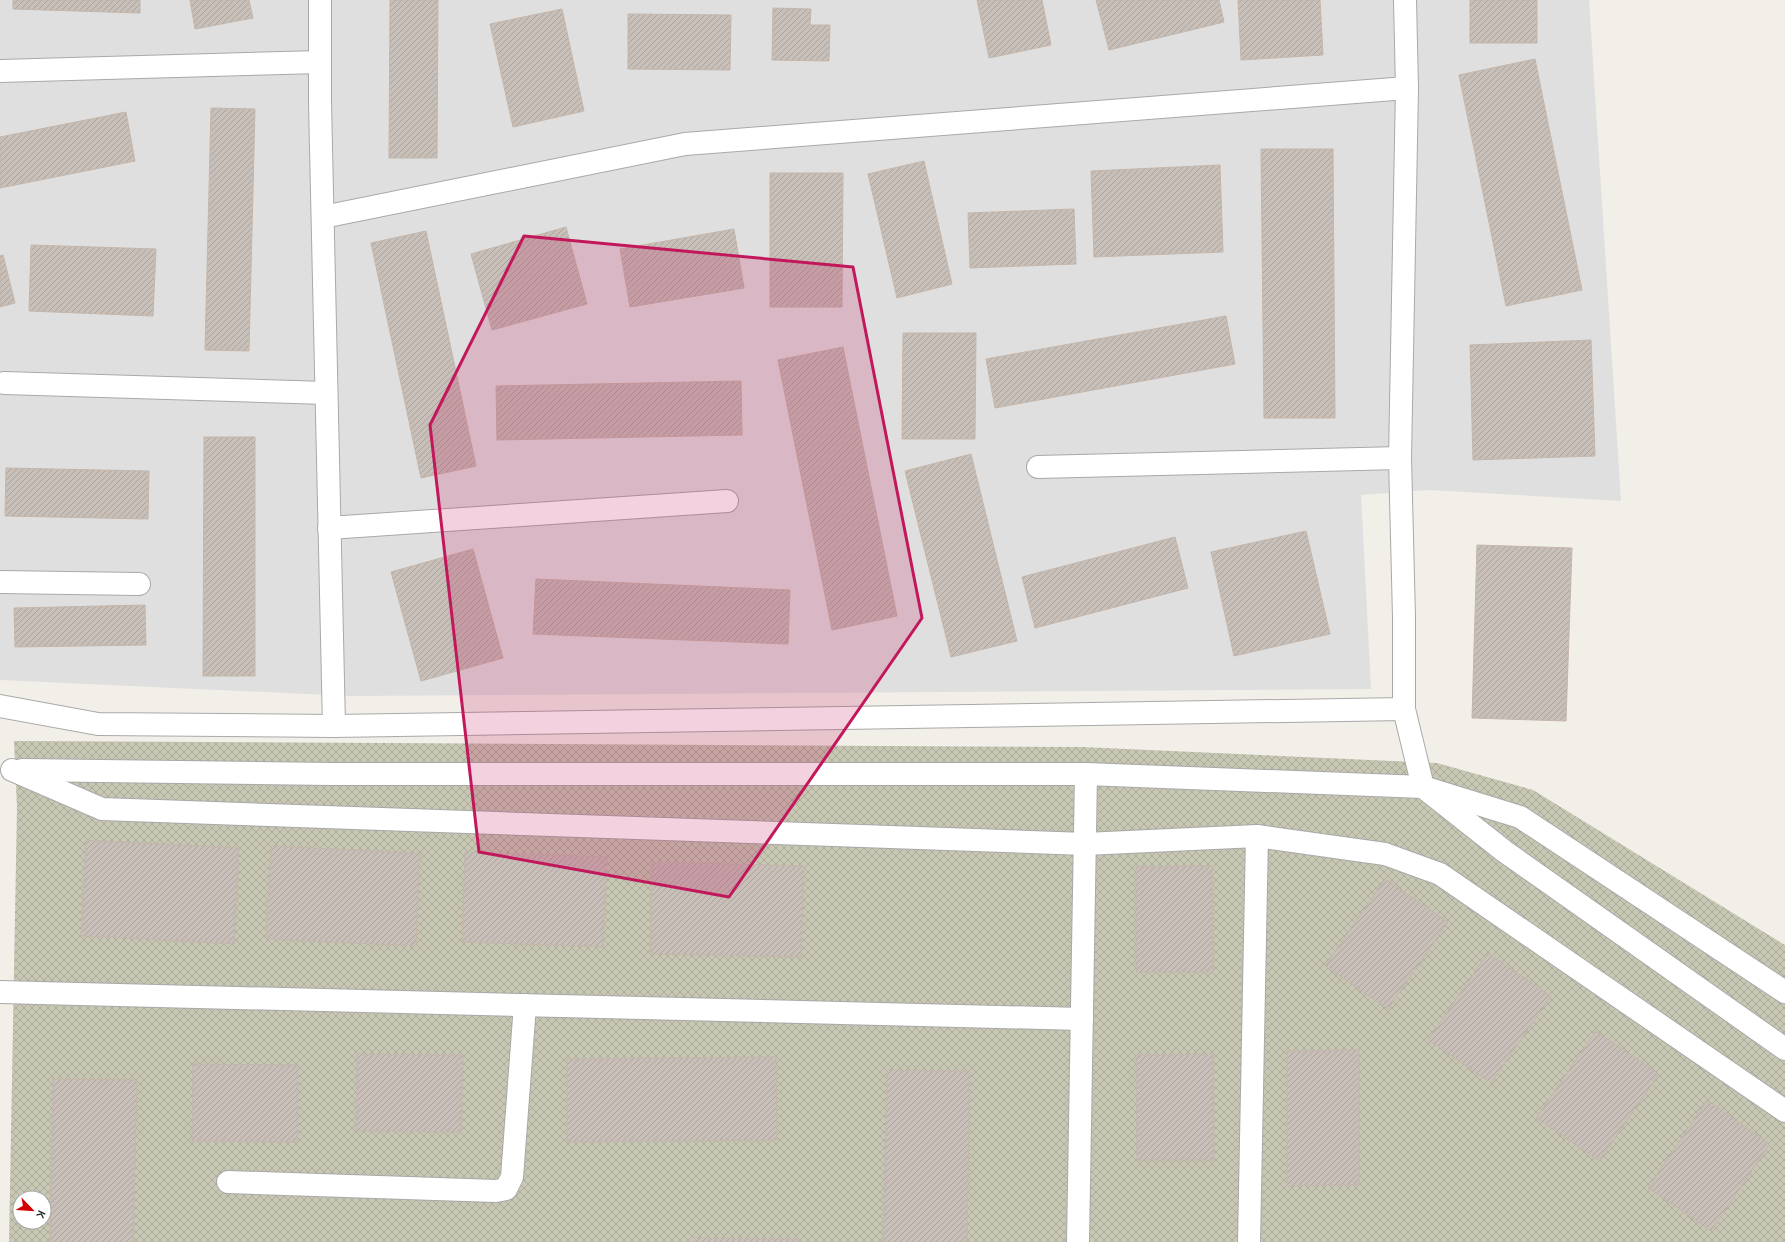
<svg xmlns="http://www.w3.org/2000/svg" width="1785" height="1242" font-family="Cabin,sans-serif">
	<defs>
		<pattern id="construction-cross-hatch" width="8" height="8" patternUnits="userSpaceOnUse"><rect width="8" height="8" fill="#c7c7b4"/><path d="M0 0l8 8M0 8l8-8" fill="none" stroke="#abab9a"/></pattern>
		<pattern id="building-hatch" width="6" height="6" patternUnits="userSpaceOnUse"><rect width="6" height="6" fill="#c7bfb8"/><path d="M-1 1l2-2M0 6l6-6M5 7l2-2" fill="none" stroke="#aba49e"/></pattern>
	</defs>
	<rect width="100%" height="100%" fill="#f2efe9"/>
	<path fill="#e0dfdf" d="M0 0H1589L1621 501 1429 490 1361 495 1371 689 350 696 0 680Z"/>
	<path fill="url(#construction-cross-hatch)" fill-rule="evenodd" d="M14 741 1082 747 1437 763 1533 790 1785 945V1242H9L17 807ZM20 1198H44V1222H20Z"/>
	<g fill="url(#building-hatch)" stroke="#c4b6ab">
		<path d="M13 0H140V13L13 9Z"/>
		<path d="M190 0H249L253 18 195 29Z"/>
		<path d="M390 0H438L437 158H389Z"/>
		<path d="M977 0H1042L1051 45 989 58Z"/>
		<path d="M1096 0H1219L1224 22 1109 50Z"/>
		<path d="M1238 0H1320L1323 55 1241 60Z"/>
		<rect x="1470" y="0" width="67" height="43"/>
		<path d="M773 8 811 9 810 25H830L829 61 772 60Z"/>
		<path d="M562 9 584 111 513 127 490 24Z"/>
		<path d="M628 14 731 15 730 70 628 69Z"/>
		<path d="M1535 59 1582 290 1506 306 1459 75Z"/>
		<path d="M211 108 255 109 249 351 205 350Z"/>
		<path d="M126 112 135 161 0 188V137Z"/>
		<path d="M1261 149H1333L1335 418H1264Z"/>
		<path d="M924 161 952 284 897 298 868 174Z"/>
		<path d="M1220 165 1223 252 1094 257 1091 171Z"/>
		<path d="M770 173H843L842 307H770Z"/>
		<path d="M1074 209 1076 264 970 268 968 213Z"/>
		<path d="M566 227 587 304 492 330 471 254Z"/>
		<path d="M734 229 744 288 630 307 620 249Z"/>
		<path d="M426 231 476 466 421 478 371 243Z"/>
		<path d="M31 245 156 249 153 316 29 311Z"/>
		<path d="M3 255 15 303 0 307V256Z"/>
		<path d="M1226 316 1235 364 995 408 986 359Z"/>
		<path d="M903 333H976L975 439H902Z"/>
		<path d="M1591 340 1595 456 1473 460 1470 345Z"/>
		<path d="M843 347 897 616 832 630 778 360Z"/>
		<path d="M741 381 742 435 497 440 496 386Z"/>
		<path d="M204 437H255V676H203Z"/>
		<path d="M971 454 1017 641 951 657 905 471Z"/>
		<path d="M6 468 149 471 148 519 5 516Z"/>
		<path d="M1306 531 1330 634 1234 656 1211 552Z"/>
		<path d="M1175 537 1188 588 1035 628 1022 577Z"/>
		<path d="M1477 545 1572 548 1566 721 1472 718Z"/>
		<path d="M473 549 503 658 421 681 391 572Z"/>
		<path d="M536 579 790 590 788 644 533 634Z"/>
		<path d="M145 605 146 645 15 647 14 608Z"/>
		<path d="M86 840 239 848 234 944 81 936Z"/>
		<path d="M271 846 420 853 416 946 266 939Z"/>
		<path d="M465 852 607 857 603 947 462 942Z"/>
		<path d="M652 862 804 866 801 957 650 954Z"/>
		<path d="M1212 866 1213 972H1136V867Z"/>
		<path d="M1385 879 1448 922 1388 1009 1325 966Z"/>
		<path d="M1488 953 1551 996 1491 1083 1428 1040Z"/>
		<path d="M1596 1031 1659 1074 1599 1161 1536 1118Z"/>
		<path d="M1359 1050V1185L1287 1186V1051Z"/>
		<path d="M357 1054 463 1055 461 1132 356 1131Z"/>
		<path d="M1213 1054 1214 1160H1137L1136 1055Z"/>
		<path d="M776 1057 777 1140 567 1142V1059Z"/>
		<path d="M193 1064 298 1065V1142L192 1141Z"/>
		<path d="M887 1070 970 1071 967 1242H883Z"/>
		<path d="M53 1079 137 1080 133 1242H50Z"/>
		<path d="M1707 1100 1770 1144 1711 1231 1648 1188Z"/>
		<path d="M694 1238 799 1239V1242H694Z"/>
	</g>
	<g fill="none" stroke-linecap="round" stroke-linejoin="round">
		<g stroke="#a9a9a9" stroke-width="24">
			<g id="minor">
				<path d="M320 0V103L334 726"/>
				<path d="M0 71 320 62"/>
				<path d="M323 217 685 144 1407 88"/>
				<path d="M4 383 326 393"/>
				<path d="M1038 467 1400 458"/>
				<path d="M329 528 727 501"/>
				<path d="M0 582 139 584"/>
				<path d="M0 706 98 724 334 726 1404 709V617L1400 458 1407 88 1405 0"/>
				<path d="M1404 709 1423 787 1504 851 1785 1049"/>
				<path d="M12 770 102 809 1085 844 1257 836 1385 854 1440 874 1785 1111"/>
				<path d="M22 770 331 774H1086L1423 787 1520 817 1785 992"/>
				<path d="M0 992 1082 1019"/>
				<path d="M228 1182 496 1191 506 1189 512 1177 525 1005"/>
				<path d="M1078 1242 1086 774"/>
				<path d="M1249 1242 1257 836"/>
			</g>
		</g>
		<use href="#minor" stroke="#fff" stroke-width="22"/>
	</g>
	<path fill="#c2185b" fill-opacity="0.2" stroke="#c2185b" stroke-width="3" stroke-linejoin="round" d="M524 236 853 267 922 618 729 897 479 852 430 425Z"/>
	<g transform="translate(32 1210) rotate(115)"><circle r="19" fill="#ffffff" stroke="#a7a7a7"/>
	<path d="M0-3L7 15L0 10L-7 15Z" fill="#d40000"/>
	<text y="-6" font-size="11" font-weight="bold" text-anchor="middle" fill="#222222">K</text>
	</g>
</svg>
